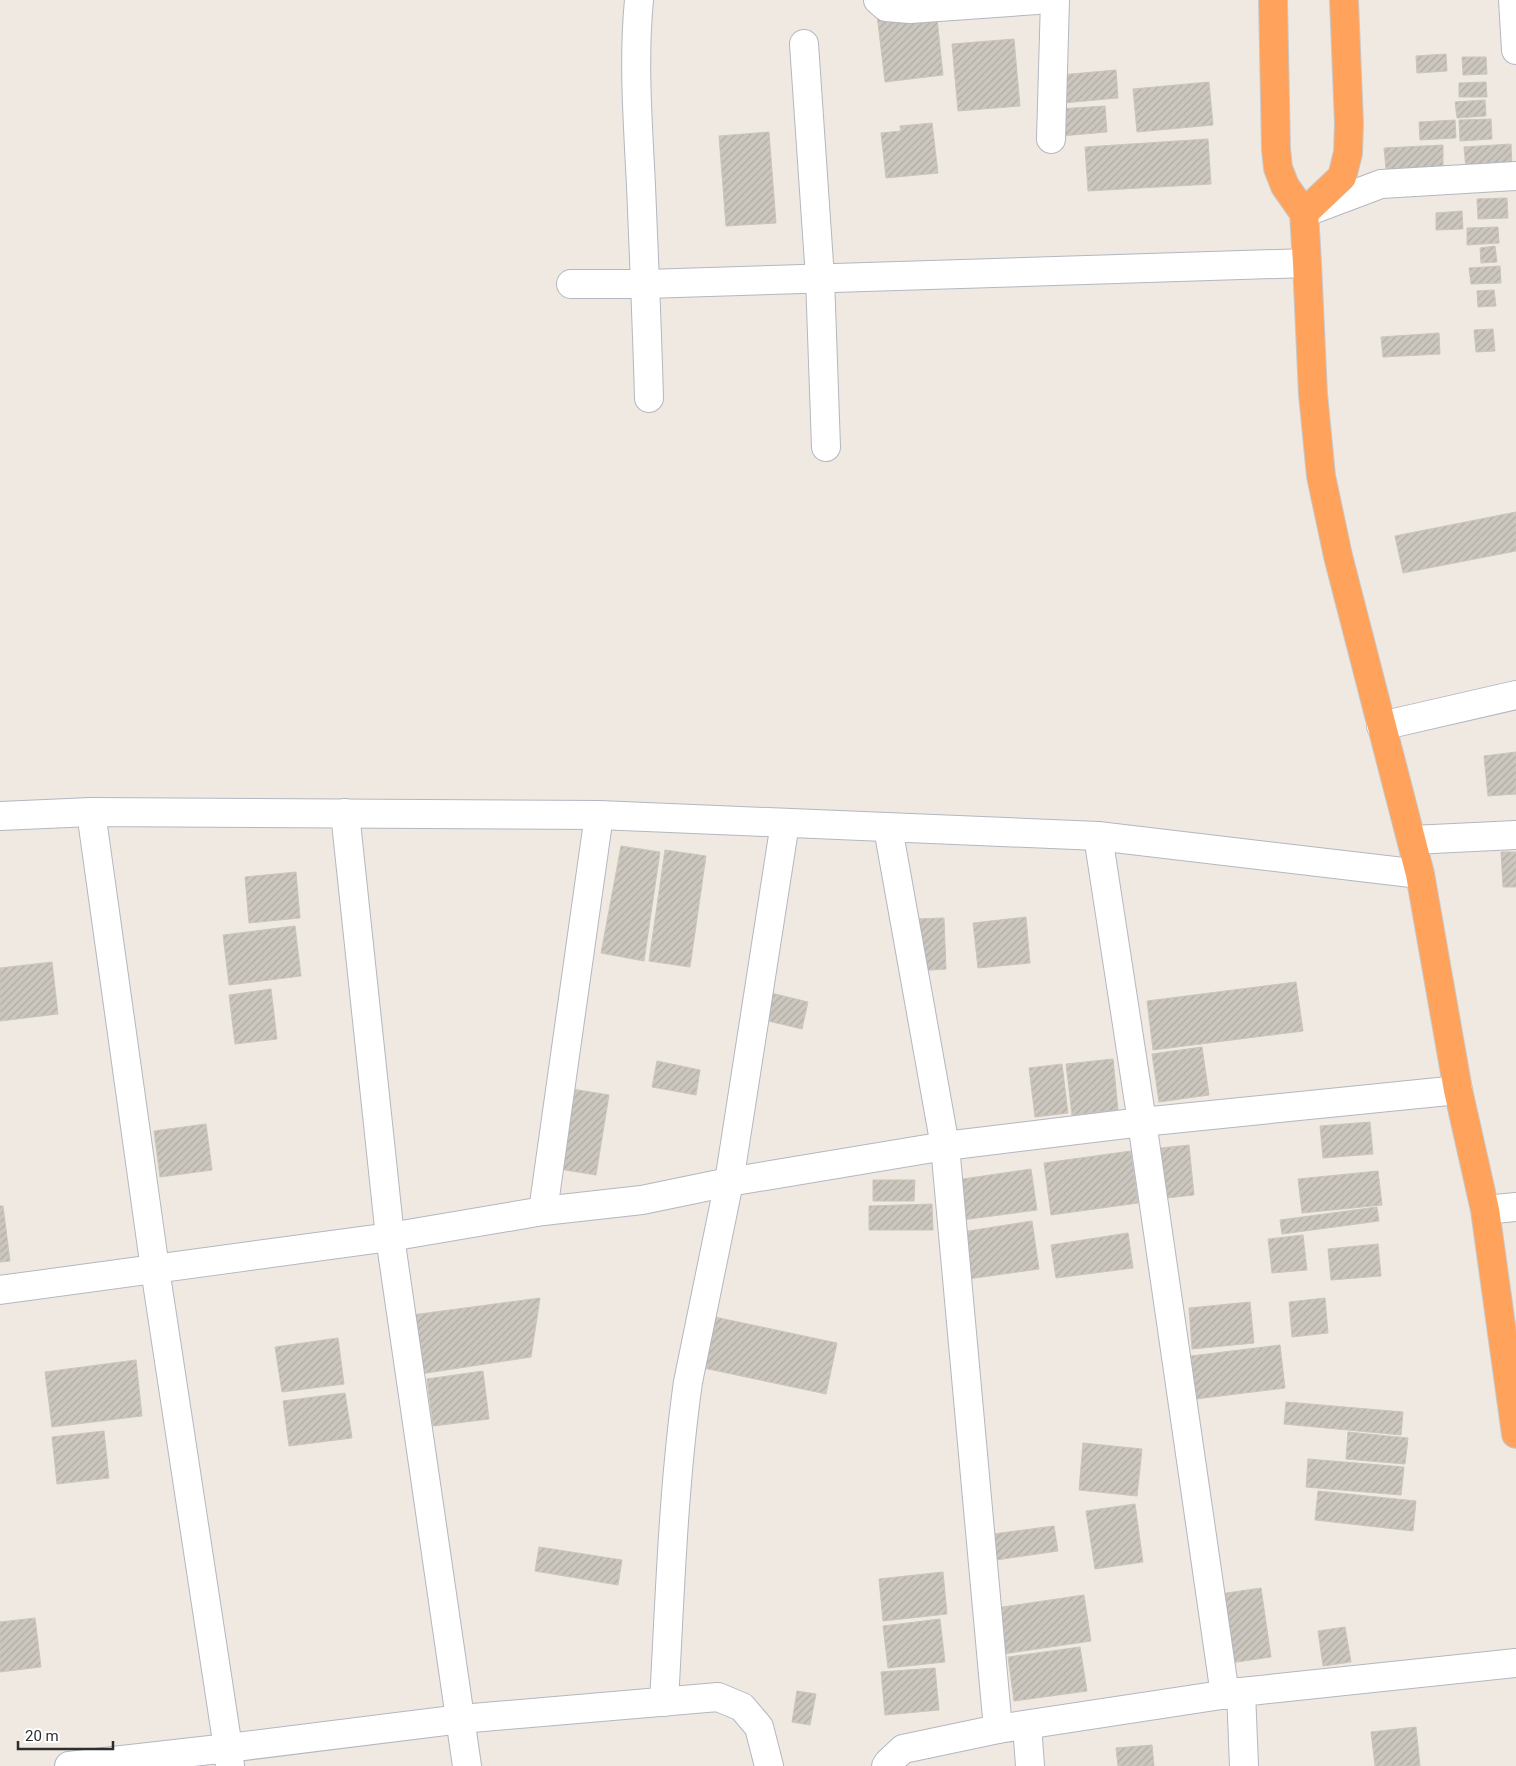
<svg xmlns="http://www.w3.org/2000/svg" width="1516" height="1766" font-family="Roboto,sans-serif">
	<defs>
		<pattern id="building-hatch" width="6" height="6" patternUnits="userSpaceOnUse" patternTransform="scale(1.25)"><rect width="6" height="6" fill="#cbc7bf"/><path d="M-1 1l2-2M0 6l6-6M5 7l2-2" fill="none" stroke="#afaba4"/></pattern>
	</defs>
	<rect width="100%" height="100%" fill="#efe9e1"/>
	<g fill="url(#building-hatch)" stroke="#cbc5ba">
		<path d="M936 9 943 75 885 82 877 15Z"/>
		<path d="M1014 39 1020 106 958 111 952 44Z"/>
		<path d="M1446 54 1447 71 1417 73 1416 56Z"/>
		<path d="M1462 57H1486L1487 74 1463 75Z"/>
		<path d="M1116 70 1118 98 1063 103 1060 75Z"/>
		<path d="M1209 82 1213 125 1137 132 1133 89Z"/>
		<path d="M1486 82 1487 97H1459V83Z"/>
		<path d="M1485 100 1486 116 1457 118 1455 102Z"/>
		<path d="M1105 106 1107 132 1061 136 1059 109Z"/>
		<path d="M1491 119 1492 139 1460 141 1459 120Z"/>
		<path d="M1455 120 1456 138 1420 140 1419 122Z"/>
		<path d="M932 123 938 173 886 178 881 133 901 131 900 126Z"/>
		<path d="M769 132 776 223 726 226 719 136Z"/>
		<path d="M1208 139 1211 184 1088 191 1085 147Z"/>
		<path d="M1511 144 1512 166 1466 169 1464 147Z"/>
		<path d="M1443 145V166L1386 169 1384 148Z"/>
		<path d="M1507 198 1508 218 1478 219 1477 199Z"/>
		<path d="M1462 211 1463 229 1436 230V213Z"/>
		<path d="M1498 227 1499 243 1467 245V228Z"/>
		<path d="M1495 246 1497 262 1481 263 1480 248Z"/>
		<path d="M1500 266 1501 283 1471 284 1469 268Z"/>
		<path d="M1494 290 1496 306 1478 307 1477 291Z"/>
		<path d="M1493 329 1495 351 1476 352 1474 330Z"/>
		<path d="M1439 333 1440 354 1383 357 1381 337Z"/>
		<path d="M1516 512V551L1403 573 1395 536Z"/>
		<path d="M1516 752V794L1488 796 1484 756Z"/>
		<path d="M621 846 660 852 644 961 601 953Z"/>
		<path d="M665 850 706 856 690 967 649 961Z"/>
		<path d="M1501 852H1516V887H1503Z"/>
		<path d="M296 872 300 918 249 923 245 877Z"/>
		<path d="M1026 917 1030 963 978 968 973 923Z"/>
		<path d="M944 918 946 969 917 971 914 919Z"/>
		<path d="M295 926 301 976 229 985 223 935Z"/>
		<path d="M52 962 58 1014 0 1021V968Z"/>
		<path d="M1296 982 1303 1031 1153 1050 1147 1001Z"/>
		<path d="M271 989 277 1039 235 1044 229 995Z"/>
		<path d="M767 992 808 1002 802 1029 760 1019Z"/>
		<path d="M1202 1047 1209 1095 1159 1102 1152 1054Z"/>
		<path d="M1113 1059 1118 1110 1072 1115 1066 1064Z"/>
		<path d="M657 1061 700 1070 696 1095 652 1087Z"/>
		<path d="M1062 1064 1068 1113 1035 1117 1029 1068Z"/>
		<path d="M572 1089 609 1095 596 1175 559 1169Z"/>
		<path d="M1370 1122 1373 1154 1323 1158 1320 1126Z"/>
		<path d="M206 1124 212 1170 160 1177 154 1131Z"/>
		<path d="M1189 1145 1194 1195 1166 1198 1161 1148Z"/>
		<path d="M1131 1151 1138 1203 1051 1215 1044 1163Z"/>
		<path d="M1031 1169 1037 1210 962 1220 956 1180Z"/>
		<path d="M1378 1171 1382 1205 1302 1213 1298 1179Z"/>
		<path d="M873 1180H915L914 1201H873Z"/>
		<path d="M932 1204 933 1230H869V1206Z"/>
		<path d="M0 1206H3L10 1261 0 1262Z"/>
		<path d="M1377 1207 1379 1221 1282 1234 1280 1220Z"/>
		<path d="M1032 1221 1039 1269 968 1279 962 1232Z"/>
		<path d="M1128 1233 1133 1268 1056 1278 1051 1245Z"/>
		<path d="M1303 1235 1307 1270 1272 1273 1268 1239Z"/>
		<path d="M1378 1244 1381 1276 1331 1280 1328 1249Z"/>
		<path d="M540 1298 531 1357 420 1374 412 1315Z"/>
		<path d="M1325 1298 1328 1333 1292 1337 1289 1302Z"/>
		<path d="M1250 1302 1254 1343 1192 1349 1189 1308Z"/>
		<path d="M710 1316 837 1343 826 1394 699 1367Z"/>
		<path d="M338 1338 344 1384 282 1392 275 1347Z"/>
		<path d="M1280 1345 1285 1388 1196 1399 1191 1356Z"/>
		<path d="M136 1360 142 1416 52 1427 45 1372Z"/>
		<path d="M483 1371 489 1419 433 1426 427 1379Z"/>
		<path d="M345 1393 352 1438 289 1446 283 1401Z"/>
		<path d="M1286 1402 1403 1412 1401 1435 1284 1424Z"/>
		<path d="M104 1431 109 1478 57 1484 52 1437Z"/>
		<path d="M1348 1432 1408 1438 1405 1464 1346 1459Z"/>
		<path d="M1083 1443 1142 1449 1137 1496 1079 1490Z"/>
		<path d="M1308 1459 1404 1467 1401 1495 1306 1487Z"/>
		<path d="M1318 1491 1416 1501 1413 1531 1315 1520Z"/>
		<path d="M1135 1504 1143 1562 1095 1569 1086 1511Z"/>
		<path d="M1054 1526 1058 1551 996 1560 993 1534Z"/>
		<path d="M539 1547 622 1560 618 1585 535 1571Z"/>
		<path d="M943 1572 947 1614 883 1621 879 1579Z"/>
		<path d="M1261 1588 1271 1657 1230 1663 1220 1594Z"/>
		<path d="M1084 1595 1091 1641 1003 1654 996 1608Z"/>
		<path d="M35 1618 41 1667 0 1672V1622Z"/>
		<path d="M940 1619 945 1662 888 1668 883 1626Z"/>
		<path d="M1345 1627 1351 1662 1323 1666 1318 1631Z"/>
		<path d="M1080 1647 1087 1691 1014 1701 1008 1657Z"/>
		<path d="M935 1668 939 1710 885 1715 881 1672Z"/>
		<path d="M797 1691 816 1694 810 1725 792 1722Z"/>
		<path d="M1416 1727 1420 1766H1375L1371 1732Z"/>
		<path d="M1152 1745 1154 1766H1118L1116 1748Z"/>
	</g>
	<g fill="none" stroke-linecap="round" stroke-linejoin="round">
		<g stroke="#b4b7c1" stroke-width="30">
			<g id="street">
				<path d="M639 0C633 62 638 124 641 186 644 257 647 327 649 398"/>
				<path d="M878 0 886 7 910 9 1037 0"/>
				<path d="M1513 0 1516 50"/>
				<path d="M804 44 820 278 826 447"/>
				<path d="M1051 139 1055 0"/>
				<path d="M1304 213 1381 184 1516 176"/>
				<path d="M571 284H646L1307 263"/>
				<path d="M1381 726 1516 695"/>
				<path d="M91 812 155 1269 228 1748 461 1719 718 1697 742 1707 759 1727 769 1766"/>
				<path d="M345 813 390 1237 467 1766"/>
				<path d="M0 816 91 812 599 815 1098 836 1420 874"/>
				<path d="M888 828 945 1146 998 1729"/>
				<path d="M1098 836 1142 1122 1225 1695"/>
				<path d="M1412 840 1516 835"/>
				<path d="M1485 1210 1516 1207"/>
				<path d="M543 1211 599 815"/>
				<path d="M0 1290 390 1237 543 1211 642 1200 729 1182 945 1146 1142 1122 1458 1090"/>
				<path d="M1241 1692 1244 1766"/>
				<path d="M664 1702C670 1595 673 1488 688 1382L729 1182 785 823"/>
				<path d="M1027 1725 1030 1766"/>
				<path d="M69 1766 228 1748 230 1766"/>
				<path d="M886 1766 889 1762 903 1749 998 1729 1241 1692 1516 1663"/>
			</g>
		</g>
		<g stroke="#c9c9c9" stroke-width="30">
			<g id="highway">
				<path d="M1273 0 1276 149 1278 168 1285 186 1304 213 1307 263 1313 394 1321 476 1338 556 1420 874 1458 1090 1485 1210 1516 1434"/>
				<path d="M1304 213 1342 177 1348 153 1349 124 1344 0"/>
			</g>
		</g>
		<use href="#street" stroke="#fff" stroke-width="28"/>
		<use href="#highway" stroke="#ffa35c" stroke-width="28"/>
	</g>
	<path d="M18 1741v8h95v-8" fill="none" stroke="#2e2e2e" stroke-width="2.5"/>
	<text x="25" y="1741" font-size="15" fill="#2e2e2e" stroke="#ffffff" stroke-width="4" paint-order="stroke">20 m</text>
</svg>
